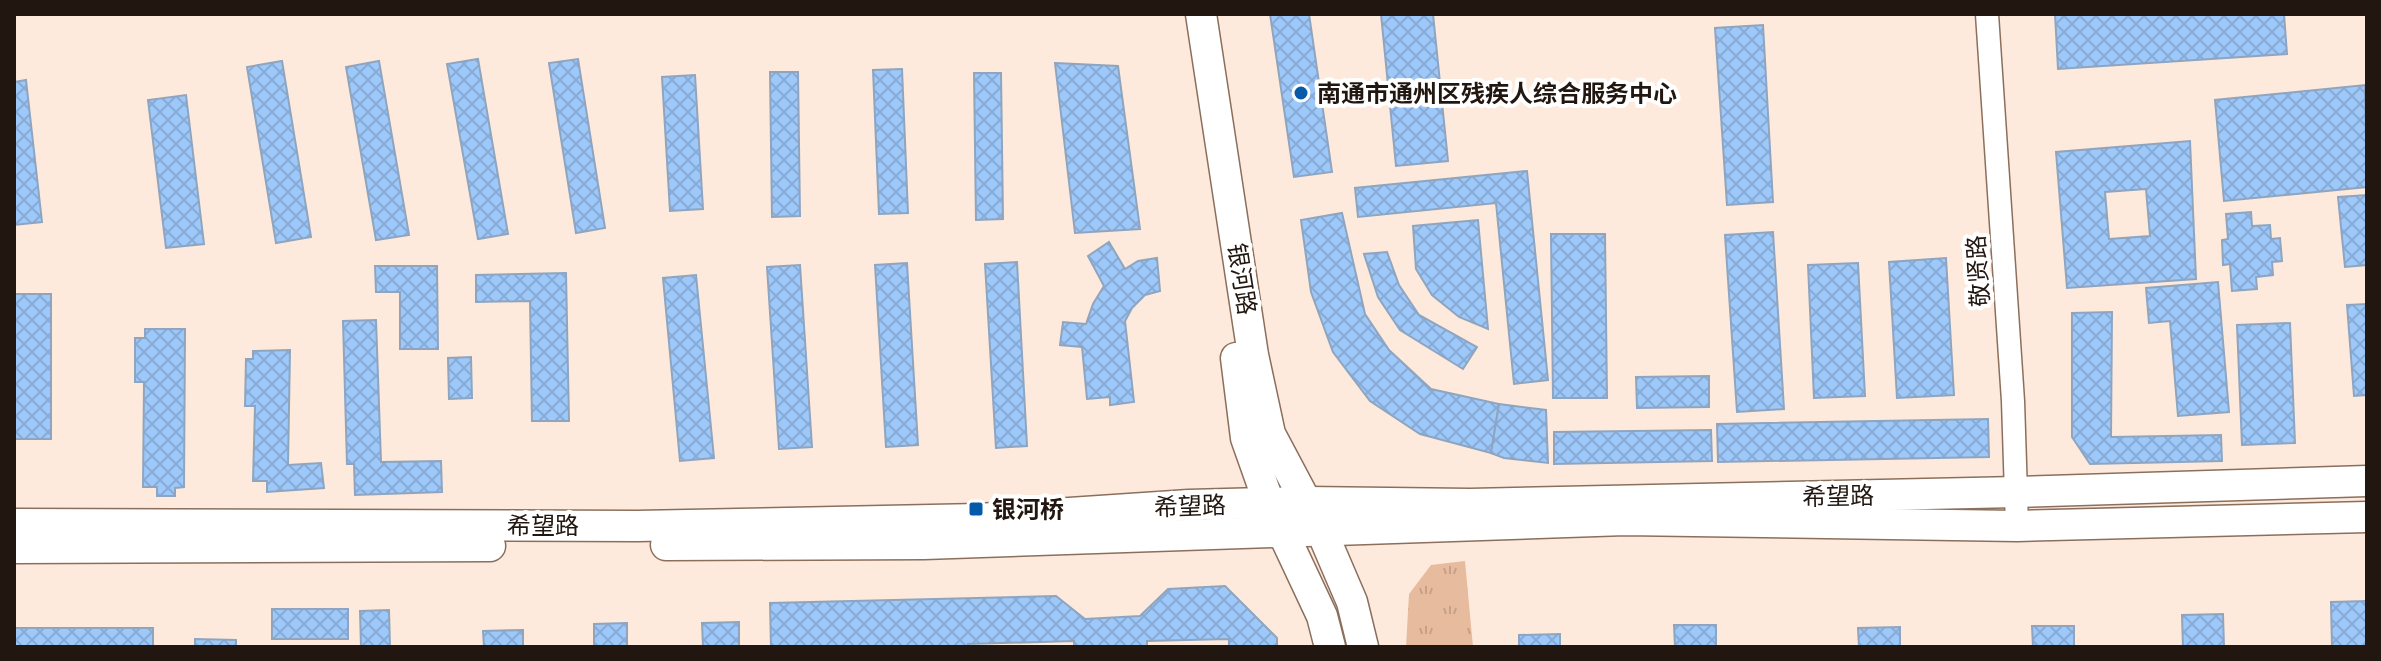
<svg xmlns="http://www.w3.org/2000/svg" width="2381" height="661" font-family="Montserrat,'Noto Sans SC',sans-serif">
	<defs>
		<pattern id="grass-tufts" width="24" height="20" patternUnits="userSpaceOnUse" patternTransform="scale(2)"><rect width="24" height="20" fill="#e7bb9e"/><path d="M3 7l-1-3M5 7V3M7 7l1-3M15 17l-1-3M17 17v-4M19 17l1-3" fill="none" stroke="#c6a087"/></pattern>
		<pattern id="building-cross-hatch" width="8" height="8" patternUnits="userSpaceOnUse" patternTransform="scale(2)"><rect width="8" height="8" fill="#9dc8fa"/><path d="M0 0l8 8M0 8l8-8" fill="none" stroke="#87abd5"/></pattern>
	</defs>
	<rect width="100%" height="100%" fill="#fdeadd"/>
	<path fill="url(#grass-tufts)" d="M1465 561 1473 647H1406L1409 594 1431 565Z"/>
	<g fill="url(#building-cross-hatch)" stroke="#8fa5bf" stroke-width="2" fill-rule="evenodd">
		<path d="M1270 14H1309L1332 172 1294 177Z"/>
		<path d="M1381 14H1433L1448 161 1396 166Z"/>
		<path d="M2055 14H2284L2287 54 2058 69Z"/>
		<path d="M1763 25 1773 202 1727 205 1715 28Z"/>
		<path d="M478 59 508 234 478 239 447 64Z"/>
		<path d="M578 59 605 228 576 233 549 63Z"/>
		<path d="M282 61 311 237 276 243 247 67Z"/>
		<path d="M379 61 409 235 376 240 346 67Z"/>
		<path d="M1055 63 1118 66 1140 229 1075 233Z"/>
		<path d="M902 69 908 213 879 214 873 70Z"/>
		<path d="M770 72H798L800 216 772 217Z"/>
		<path d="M974 73H1001L1003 219 976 220Z"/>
		<path d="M695 75 703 209 670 211 662 77Z"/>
		<path d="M26 80 42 222 14 225V82Z"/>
		<path d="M2365 85 2367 187 2224 201 2215 100Z"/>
		<path d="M186 95 204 244 166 248 148 100Z"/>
		<path d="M2190 141 2196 279 2067 288 2056 152ZM2146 189 2150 236 2109 239 2105 192Z"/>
		<path d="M1527 171 1548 380 1514 384 1496 203 1358 217 1355 188Z"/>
		<path d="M2367 195V265L2345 267 2338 197Z"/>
		<path d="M2251 212 2252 226 2270 225 2271 239 2280 238 2282 261 2272 262 2273 275 2256 277 2257 289 2232 291 2230 264 2223 265 2222 240 2228 239 2226 214Z"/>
		<path d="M1342 213 1365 314 1389 350 1431 389 1499 404 1491 453 1420 434 1370 401 1333 352 1311 292 1301 220Z"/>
		<path d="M1478 220 1488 329 1459 317 1432 295 1416 269 1413 226Z"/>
		<path d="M1773 232 1784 409 1737 412 1725 235Z"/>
		<path d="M1551 234H1605L1607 398H1553Z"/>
		<path d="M1109 242 1125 269 1138 261 1157 258 1160 291 1145 295 1132 308 1125 321 1134 402 1110 405V397L1087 399 1082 347 1060 345 1063 322 1086 324 1093 304 1104 286 1088 256Z"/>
		<path d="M1387 252 1399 285 1419 315 1477 347 1463 369 1400 330 1378 297 1364 254Z"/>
		<path d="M1946 258 1954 395 1897 398 1889 262Z"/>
		<path d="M1017 262 1027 446 996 448 985 264Z"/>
		<path d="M907 263 918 445 886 447 875 265Z"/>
		<path d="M1858 263 1865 396 1814 398 1808 265Z"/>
		<path d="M800 265 812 447 779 449 767 267Z"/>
		<path d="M375 266H437L438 349H400V292H376Z"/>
		<path d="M566 273 569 421H532L530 301 476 302V275Z"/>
		<path d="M696 275 714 458 680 461 663 278Z"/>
		<path d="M2218 282 2229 412 2178 416 2170 321 2149 323 2146 288Z"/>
		<rect x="14" y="294" width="37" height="145"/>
		<path d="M2367 304V395L2354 396 2347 305Z"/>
		<path d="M2112 312 2111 437 2221 435 2222 461 2090 464 2072 437V313Z"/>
		<path d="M376 320 381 462 441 461 442 492 355 495 354 464H347L343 321Z"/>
		<path d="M2290 323 2295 443 2242 445 2237 325Z"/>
		<path d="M145 329H185L184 487 175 488V496H157V487H143L144 382H135V338H145Z"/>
		<path d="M290 350 288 465 321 463 324 488 267 492V481H253L255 406H245L246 359H253V351Z"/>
		<path d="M471 357 472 398 449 399 448 358Z"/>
		<path d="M1709 376V407L1637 408 1636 377Z"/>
		<path d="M1499 404 1546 410 1548 463 1504 458 1491 453Z"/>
		<path d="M1988 419 1989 457 1718 462 1717 424Z"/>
		<path d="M1711 430 1712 461 1554 464V432Z"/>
		<path d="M1225 586 1277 638V647H1229V639L1147 641V647H1074V641L968 644V647H771L770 603 1056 596 1085 619 1140 616 1168 589Z"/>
		<path d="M2367 601V647H2332L2331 602Z"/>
		<rect x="272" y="609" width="76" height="30"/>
		<path d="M389 610 390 647H361L360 611Z"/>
		<path d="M2223 614 2224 647H2183L2182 615Z"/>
		<path d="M739 622V647H703L702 623Z"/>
		<path d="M627 623V647H594V624Z"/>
		<path d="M1674 625H1716V647H1675Z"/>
		<path d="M2032 626H2074V647H2033Z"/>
		<path d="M1900 627V647H1859L1858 628Z"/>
		<rect x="14" y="628" width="139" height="19"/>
		<path d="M523 630V647H484L483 631Z"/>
		<path d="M1560 634V647H1519V635Z"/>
		<path d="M195 639 236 640V647H195Z"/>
	</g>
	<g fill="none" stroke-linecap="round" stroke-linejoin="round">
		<g stroke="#8b6f5c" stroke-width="25">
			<path id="minor" d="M1987 14 2013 401 2017 526"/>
		</g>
		<g stroke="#8b6f5c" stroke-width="33">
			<g id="secondary">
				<path d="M1201 14 1253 355 1270 434 1322 532 1352 602 1363 647"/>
				<path d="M1236 358 1246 438 1269 503 1322 616 1330 647"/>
				<path d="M14 524 637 526 979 519 1189 505 1306 502 1470 504 2017 492 2367 481"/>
				<path d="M666 545 924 544 1625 520 2017 526 2367 517"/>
				<path d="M14 548 490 546"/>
			</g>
		</g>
		<use href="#minor" stroke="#fff" stroke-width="22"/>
		<use href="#secondary" stroke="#fff" stroke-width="30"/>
	</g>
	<g fill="#055ba9" stroke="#fff" stroke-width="3">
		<circle cx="1301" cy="93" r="8"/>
		<rect x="968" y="501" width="16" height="16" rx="4"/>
	</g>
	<g text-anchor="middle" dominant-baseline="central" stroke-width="8" stroke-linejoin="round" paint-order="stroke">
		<g font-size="24" font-weight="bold" fill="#221710" stroke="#fff" text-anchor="start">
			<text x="1317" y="93">南通市通州区残疾人综合服务中心</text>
			<text x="992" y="509">银河桥</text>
		</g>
		<g font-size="24" fill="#221710" stroke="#fff">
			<text transform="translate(1978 271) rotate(-94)">敬贤路</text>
			<text transform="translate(1242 279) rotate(81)">银河路</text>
			<text transform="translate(1838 496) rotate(-1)">希望路</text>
			<text transform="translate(1190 506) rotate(-2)">希望路</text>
			<text x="543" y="525">希望路</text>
		</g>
	</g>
	<rect width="2381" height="661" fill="none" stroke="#221710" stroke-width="32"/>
</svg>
